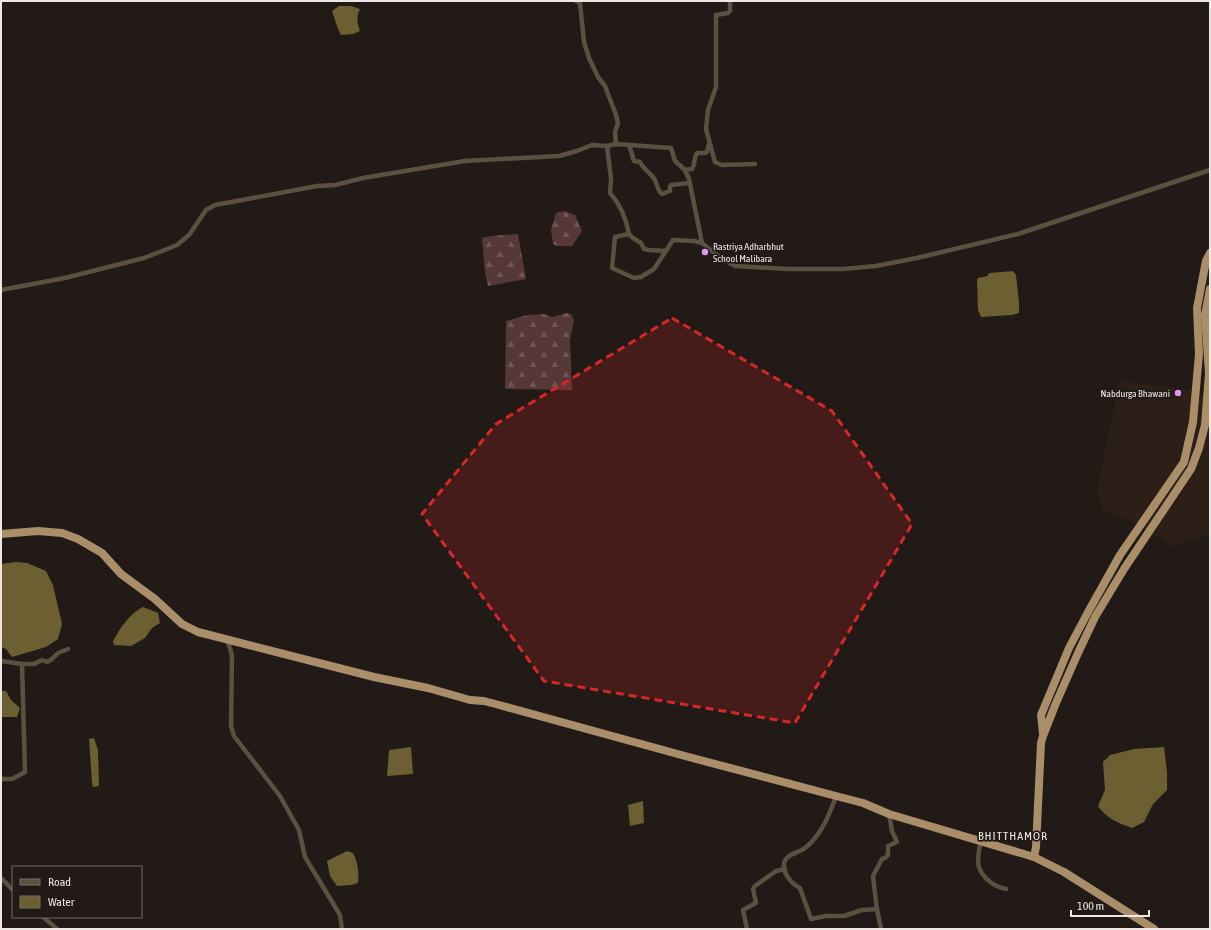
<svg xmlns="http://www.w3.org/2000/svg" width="1211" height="930" font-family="'Asap Condensed',sans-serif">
	<defs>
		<pattern id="forest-firs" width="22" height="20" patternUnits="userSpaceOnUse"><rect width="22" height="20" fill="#573839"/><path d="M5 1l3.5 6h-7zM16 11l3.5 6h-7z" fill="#6f5556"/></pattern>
	</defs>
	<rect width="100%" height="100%" fill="#211a16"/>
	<path fill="#2b1f17" d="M1119 381 1192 390 1202 397H1210V535L1173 547 1131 521 1103 511 1097 490Z"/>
	<g fill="url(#forest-firs)">
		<path d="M564 211 575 215 582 231 572 246H557L553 244 551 230 556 213Z"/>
		<path d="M518 234 526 279 488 286 485 273 482 238 491 236Z"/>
		<path d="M567 313 571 314 574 321 570 339 572 390 505 389 506 321 527 315 544 314 552 317Z"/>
	</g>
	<g fill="#6c5f32">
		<path d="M339 6H351L360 9C356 17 357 22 360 31L353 34 341 35 338 29 332 11Z"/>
		<path d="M1013 271 1016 275 1019 303V313L1012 315 981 317 978 310 977 280 978 278 988 276V274L990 273Z"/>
		<path d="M16 562 27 563 46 571 53 585 62 624 58 639 46 647 12 657 6 649 1 647V564Z"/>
		<path d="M143 607 158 613 160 623 152 628 145 638 131 646 114 645 113 641C121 627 129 614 143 607Z"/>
		<path d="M1 691H6L11 700 20 708 17 717H1Z"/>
		<path d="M94 738 98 750 99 786 93 787 92 783 89 739Z"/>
		<path d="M411 747 413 774 387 776 389 750Z"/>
		<path d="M1164 747 1167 772V790L1153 804 1144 822 1132 828C1118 823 1106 818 1098 806L1105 790 1103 762 1110 755 1134 749Z"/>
		<path d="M643 801 644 823 630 826 628 805Z"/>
		<path d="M347 851 353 853C358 863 359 872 358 883L351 885 337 886 330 876 327 861Z"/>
	</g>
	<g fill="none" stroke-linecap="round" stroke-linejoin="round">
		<g stroke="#5c5040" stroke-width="4.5">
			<path d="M576 1 580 3 584 42 589 58 598 77 605 86 616 115 618 123 615 132 616 144"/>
			<path d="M730 1V11L728 13 716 15V87L708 110 706 129 715 162 722 165 755 164"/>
			<path d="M629 145 634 161 640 162C644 170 651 173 655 180 657 185 658 191 662 194L670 191V187L671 185 689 183"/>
			<path d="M607 146 611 179 610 193C621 205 626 218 629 234L615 237 612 268 634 278 641 277 654 269 673 240 694 241 702 243"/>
			<path d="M685 170 692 169C696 163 693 158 697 153H705L707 152 709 144"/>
			<path d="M629 234 633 238 641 243 644 249 649 250 666 251"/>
			<path d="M1 290 65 278 144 258 177 245 189 235 206 210 215 205 317 186 335 185 363 178 465 161 559 156 577 151 592 145 607 146 616 144 671 148 675 161 685 170 689 179 702 243 722 259 735 266 788 269H843L876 266 917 258 1018 234 1210 170"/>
			<path d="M227 639 232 655 231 726 234 736 280 796 299 830 305 857 340 915 342 929"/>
			<path d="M1 661 22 664H34L42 660 47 662 52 659 58 653 68 649"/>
			<path d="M1 779H12L25 772 22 664"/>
			<path d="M836 796C830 814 821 836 805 848 799 853 785 854 784 864 783 874 792 884 800 888L811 919 826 916H844L862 910 877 909 881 929"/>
			<path d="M981 841C979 848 977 861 979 867 983 879 995 887 1006 889"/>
			<path d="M1 878 13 890"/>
			<path d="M877 911 873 876 882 859 885 858 888 855V846L897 842 892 831 889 814"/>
			<path d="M43 917 57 929"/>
			<path d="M747 929 743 910 756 903 753 889 755 886 776 871 785 869"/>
		</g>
		<g stroke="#aa8e6a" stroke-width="8">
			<path d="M1 534 38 531 62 533 78 539 102 553 121 574 155 599 182 624 198 632 374 677 428 688 470 700 484 701 499 705 685 756 836 796 863 803 889 814 1034 857 1064 872 1154 929"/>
			<path d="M1043 733 1041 715 1069 648 1087 614 1120 555 1184 462 1193 422 1199 354 1197 308 1206 261 1210 253"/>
			<path d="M1034 857 1036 847 1041 743 1043 736 1056 703 1078 653 1095 617 1124 569 1191 469 1199 448 1205 425 1209 373 1205 315 1210 289"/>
		</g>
	</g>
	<path fill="#d62828" fill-opacity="0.2" stroke="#d62828" stroke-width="3" stroke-dasharray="8 5" stroke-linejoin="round" d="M672 318 832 411 912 524 795 723 544 681 422 514 496 424Z"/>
	<g fill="#de98f2" stroke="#211a16" stroke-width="1.5">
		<circle cx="705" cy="252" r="4"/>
		<circle cx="1178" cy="393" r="4"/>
	</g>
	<g text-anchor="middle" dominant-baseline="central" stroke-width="3.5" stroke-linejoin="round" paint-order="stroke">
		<g font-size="10" fill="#ede8e5" stroke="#211a16" text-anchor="start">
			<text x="713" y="246">Rastriya Adharbhut<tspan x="713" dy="12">School Malibara</tspan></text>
			<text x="1170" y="393" text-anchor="end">Nabdurga Bhawani</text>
		</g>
		<g font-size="12" letter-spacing="1" fill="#ede8e5" stroke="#211a16">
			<text x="1013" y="836">BHITTHAMOR</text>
		</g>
	</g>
	<rect width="1211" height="930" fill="none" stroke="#ede8e5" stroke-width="4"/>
	<rect x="12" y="866" width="130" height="52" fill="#211a16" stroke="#736c69"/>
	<rect x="20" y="879" width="20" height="6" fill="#5c5040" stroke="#736c69"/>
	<text x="48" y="886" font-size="12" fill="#ede8e5">Road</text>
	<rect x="20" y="896" width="20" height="12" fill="#6c5f32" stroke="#736c69"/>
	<text x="48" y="906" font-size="12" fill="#ede8e5">Water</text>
	<path d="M1071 910v6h78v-6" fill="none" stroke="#ede8e5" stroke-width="2"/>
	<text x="1077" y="910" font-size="12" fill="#ede8e5" stroke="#211a16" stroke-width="3" paint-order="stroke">100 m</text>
</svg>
